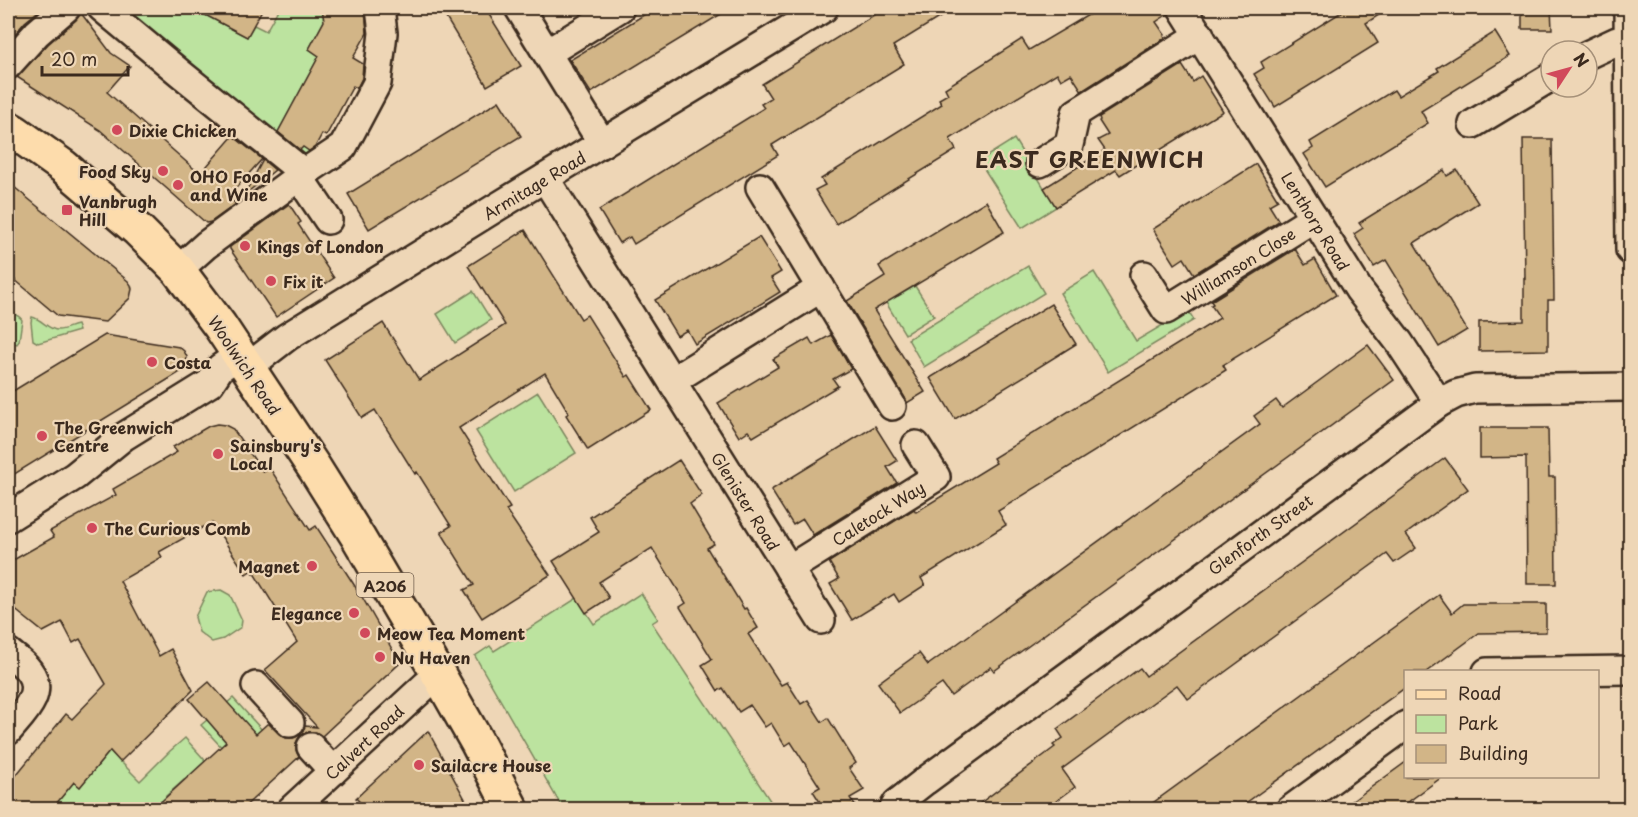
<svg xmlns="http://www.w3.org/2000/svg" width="1638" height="817" font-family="'Playpen Sans',sans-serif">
	<rect width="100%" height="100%" fill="#eed6b6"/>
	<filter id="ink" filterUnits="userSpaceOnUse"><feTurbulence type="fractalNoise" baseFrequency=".0167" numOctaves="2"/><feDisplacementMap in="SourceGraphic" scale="12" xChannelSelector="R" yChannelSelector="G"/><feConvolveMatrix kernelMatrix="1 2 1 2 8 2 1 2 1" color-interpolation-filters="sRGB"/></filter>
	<g filter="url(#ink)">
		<g fill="#bce39f" stroke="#7c865e" stroke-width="1.5">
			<path d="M118 8H192L247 37 254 25 266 31 279 8H322L324 21 309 49 319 56 278 132 312 152 302 159Z"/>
			<path d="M1014 139 1056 207 1022 228 979 161Z"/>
			<path d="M1028 266 1044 293 924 367 908 339Z"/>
			<path d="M1094 272 1136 341 1188 310 1194 320 1108 372 1060 293Z"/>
			<path d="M915 286 934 316 905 334 885 301 896 294 898 296Z"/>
			<path d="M473 291 491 320 455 343 437 314Z"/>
			<path d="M8 308C11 315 19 314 22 320L19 341 17 344 8 342Z"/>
			<path d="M32 317C42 319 48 330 58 330 64 330 71 326 77 325L79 331 38 343 33 340 31 322Z"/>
			<path d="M538 392 576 453 514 492 476 431Z"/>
			<path d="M221 590 230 595 242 620 241 627 223 639 212 642 199 632 195 617 207 592Z"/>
			<path d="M641 593 658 619 652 623 771 802 761 810 563 809 475 656 490 646 494 651 577 598 594 624Z"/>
			<path d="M233 698 271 740 239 766 201 725Z"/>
			<path d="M185 738 212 768 203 799 184 780 166 796 178 809H155L154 808 152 810H51L74 782 80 787 110 751 140 781 170 751Z"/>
		</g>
		<g fill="#d2b587" stroke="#3b2a1e" stroke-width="1.5">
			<path d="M8 8H42L25 22 8 42Z"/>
			<path d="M192 8H263L247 37Z"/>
			<path d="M322 8H365L367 33 353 58 363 64 362 78 357 88 353 86 326 136 322 134 315 147 309 151 303 147 300 150 278 132 319 56 309 49 324 21Z"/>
			<path d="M440 8H485L521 66 487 86Z"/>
			<path d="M655 8H731L591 93 570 60Z"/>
			<path d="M885 8H955L893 46 904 64 772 145 778 155 634 244 630 237 619 243 599 210 764 108 761 104 771 98 762 84Z"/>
			<path d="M1100 8H1166L1168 14 1156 22 1165 35 1164 36 1165 38 1082 91 1071 74 1061 80 1057 73 950 139 956 150 836 224 815 190 825 185 821 179 942 104 939 99 948 94 945 88 1022 39 1029 50Z"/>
			<path d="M1348 8H1390L1366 23 1378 43 1275 107 1254 74 1264 68 1261 62Z"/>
			<path d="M1522 8H1551L1552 29H1522Z"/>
			<path d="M81 13 111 53 130 66 107 92 200 174 233 136 262 159 228 197 236 204 211 222 206 223 100 130 17 77 48 44 76 20Z"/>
			<path d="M1495 32 1510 56 1421 111 1428 123 1325 187 1304 154 1313 148 1310 142 1394 90 1398 96 1439 71 1437 68Z"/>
			<path d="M1182 65 1193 82 1201 76 1223 111 1120 175 1116 170 1056 207 1044 188 1105 150 1098 140 1108 135 1099 121 1100 120 1099 117Z"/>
			<path d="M499 101 521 136 369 229 348 194Z"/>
			<path d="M1523 139H1552L1554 300H1548V350L1479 351V322L1524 321V277L1525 280Z"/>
			<path d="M263 160 275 170 244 195Z"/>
			<path d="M1256 164 1278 200 1269 205 1279 221 1194 274 1184 258 1175 264 1153 229Z"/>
			<path d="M1444 170 1447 176 1457 170 1478 203 1414 243 1467 330 1439 347 1386 260 1374 267 1354 234 1363 228 1359 223Z"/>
			<path d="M8 182 128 281 131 285 132 289 130 298 105 322 58 316 8 274Z"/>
			<path d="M986 201 1004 232 874 310 925 392 907 403 905 398 847 301 885 277 879 266Z"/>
			<path d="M289 204 301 222 298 224 334 278 276 317 230 249V247Z"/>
			<path d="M525 230 581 319 587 315 626 377 629 375 651 410 588 450 566 415 569 413 545 373 459 428 510 508 506 510 550 575 482 618 464 590 474 585 441 532 451 526 417 472 415 474 375 410 362 418 325 360 383 323 419 380 505 325 468 266Z"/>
			<path d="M759 237 781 272 771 278 780 292 695 344 687 330 677 336 655 300Z"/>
			<path d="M1295 249 1305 265 1315 259 1336 295 1223 365 1226 370 998 511 1006 525 921 578 925 585 899 602 894 594 852 620 830 584 839 579 829 562 914 509 916 512 996 463 993 458 1220 318 1211 305 1213 304 1211 301Z"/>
			<path d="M1051 304 1076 344 955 419 930 378Z"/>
			<path d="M105 335 179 347 184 351 187 357 186 364 183 370 177 374 8 478V394Z"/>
			<path d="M831 335 851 369 833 379 838 386 753 437 748 431 739 437 718 403 778 367 773 359 809 338 813 345Z"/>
			<path d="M1368 345 1394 380 994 671 991 667 951 696 942 684 900 713 878 683 919 653 928 665 1260 424 1254 416 1276 400 1282 408Z"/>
			<path d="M217 424 225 425 233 429 263 472 269 467 310 530 316 526 362 597 400 663 322 736 316 732H308L300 736 296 743V750L299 757 241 810H152L226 742 189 699 209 682 256 734 267 724H269L279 734 286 738H293L300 735 305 726 317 727 265 670 297 642 252 570 246 574 212 522 159 552 162 557 120 581 159 656 171 649 193 690 120 762 110 751 80 787 74 782 51 810H8V785L66 714 72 719 106 684 80 639 73 643 62 622 43 632 8 604V563L54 537 50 531 116 495 113 489 177 452 173 447 209 426Z"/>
			<path d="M875 426 897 461 887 467 897 483 813 535 803 519 793 525 771 490Z"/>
			<path d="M1480 428H1548L1549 477H1555L1556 584H1527L1526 457 1480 458Z"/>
			<path d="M1445 458 1468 489 1406 534 1416 548 1394 563 1387 554 1188 699 1177 685 1062 769 1075 787 1044 810H971L1055 747 1053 745 1063 738 1057 729 1140 668 1146 676Z"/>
			<path d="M679 460 702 495 690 504 714 544 707 548 744 609 746 608 758 628 748 634 781 685 787 682 801 704 808 700 822 722 828 718 856 763 849 768 864 790 850 798 858 810H825L813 791 820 787 791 742 785 746 771 723 765 727 750 705 739 712 723 688 718 691 702 665 712 659 680 607 686 603 652 548 599 582 609 598 586 613 553 561 599 532 590 517Z"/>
			<path d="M1439 595 1452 613 1463 604H1546V632L1479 633 1426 672H1406V687L1236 810H1143Z"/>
			<path d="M428 731 471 810H367L356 798Z"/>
			<path d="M1406 762V777H1442L1397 810H1340Z"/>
		</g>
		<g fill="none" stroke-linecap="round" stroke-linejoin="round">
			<g stroke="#3b2a1e" stroke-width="32">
				<g id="minor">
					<path d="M102 8 180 73 304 173"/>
					<path d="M519 8 602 143"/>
					<path d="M1182 8 1359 290 1399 342 1439 403"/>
					<path d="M1628 8 1630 250"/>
					<path d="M547 53 620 8"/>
					<path d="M1587 55 1617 41 1629 39"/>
					<path d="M8 65 37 33 66 8"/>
					<path d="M1473 124 1551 77"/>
					<path d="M1040 163 1069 145 1076 113 1200 35"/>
					<path d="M299 177 328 220"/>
					<path d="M545 178 821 620"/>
					<path d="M760 187 892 406"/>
					<path d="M178 270 206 245 304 173 343 147 377 83 383 33 380 8"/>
					<path d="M1144 275 1166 310 1314 218"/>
					<path d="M248 367 287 337 497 207 824 8"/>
					<path d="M672 381 821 288"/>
					<path d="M8 518 75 476 123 437 210 383 220 368 239 355"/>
					<path d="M789 569 936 477 916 445"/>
					<path d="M8 652C15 658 23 663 29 671 46 694 21 715 8 731"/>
					<path d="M1487 672 1630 670"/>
					<path d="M256 686 290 723"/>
					<path d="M311 747 333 771"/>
					<path d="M291 810 426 685 440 677"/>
					<path d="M893 810 897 803 925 781 1439 403 1456 394 1475 389 1630 387"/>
					<path d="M1290 810 1406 725"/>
				</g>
			</g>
			<g stroke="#3b2a1e" stroke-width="38">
				<path id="major" d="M8 128 15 132 64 167 138 230 178 270 220 326 315 469 359 539 440 677 477 742 512 810"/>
			</g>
			<use href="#minor" stroke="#eed6b6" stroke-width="27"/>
			<use href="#major" stroke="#fddcac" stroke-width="33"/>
		</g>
	</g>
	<g fill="#d1495b" stroke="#eed6b6" stroke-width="2">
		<circle cx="117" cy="130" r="6"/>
		<circle cx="163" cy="171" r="6"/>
		<circle cx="178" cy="185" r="6"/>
		<rect x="61" y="204" width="12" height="12" rx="3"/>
		<circle cx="245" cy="246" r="6"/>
		<circle cx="271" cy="281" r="6"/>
		<circle cx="152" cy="362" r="6"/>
		<circle cx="42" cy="436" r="6"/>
		<circle cx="218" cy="454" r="6"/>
		<circle cx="92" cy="528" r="6"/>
		<circle cx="312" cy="566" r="6"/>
		<circle cx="354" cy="613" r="6"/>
		<circle cx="365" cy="633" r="6"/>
		<circle cx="380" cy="657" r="6"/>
		<circle cx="419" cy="765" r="6"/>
	</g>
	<g text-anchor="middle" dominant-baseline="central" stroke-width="4.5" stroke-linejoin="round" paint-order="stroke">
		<rect fill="#eed6b6" stroke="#715e4c" stroke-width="1.5" x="356.5" y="573" width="57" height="24" rx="4.5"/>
		<g font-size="15" font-weight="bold" fill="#3b2a1e">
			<text x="385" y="585">A206</text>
		</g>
		<g font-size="16" font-weight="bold" fill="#3b2a1e" stroke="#eed6b6" text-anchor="start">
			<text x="129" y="130">Dixie Chicken</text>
			<text x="151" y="171" text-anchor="end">Food Sky</text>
			<text x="190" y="176">OHO Food<tspan x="190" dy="18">and Wine</tspan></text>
			<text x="79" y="201">Vanbrugh<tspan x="79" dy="18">Hill</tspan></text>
			<text x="257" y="246">Kings of London</text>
			<text x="283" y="281">Fix it</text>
			<text x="164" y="362">Costa</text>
			<text x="54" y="427">The Greenwich<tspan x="54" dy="18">Centre</tspan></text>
			<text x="230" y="445">Sainsbury's<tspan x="230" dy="18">Local</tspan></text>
			<text x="104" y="528">The Curious Comb</text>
			<text x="300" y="566" text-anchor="end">Magnet</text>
			<text x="342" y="613" text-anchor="end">Elegance</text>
			<text x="377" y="633">Meow Tea Moment</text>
			<text x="392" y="657">Nu Haven</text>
			<text x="431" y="765">Sailacre House</text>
		</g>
		<g font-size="16" fill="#3b2a1e" stroke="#eed6b6">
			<text transform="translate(534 185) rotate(-31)">Armitage Road</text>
			<text transform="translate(1316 221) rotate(58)">Lenthorp Road</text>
			<text transform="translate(1238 266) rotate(-32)">Williamson Close</text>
			<text transform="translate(245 365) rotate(56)">Woolwich Road</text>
			<text transform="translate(746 501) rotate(58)">Glenister Road</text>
			<text transform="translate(878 513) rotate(-32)">Caletock Way</text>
			<text transform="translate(1260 534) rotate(-36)">Glenforth Street</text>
			<text transform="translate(364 742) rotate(-43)">Calvert Road</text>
		</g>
		<g font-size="22" font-weight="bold" letter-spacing="1.5" fill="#3b2a1e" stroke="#eed6b6">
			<text x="1090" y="158">EAST GREENWICH</text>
		</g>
	</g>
	<rect width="1638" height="817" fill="none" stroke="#eed6b6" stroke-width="30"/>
	<rect x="15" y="15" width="1608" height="787" fill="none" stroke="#3b2a1e" stroke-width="2" filter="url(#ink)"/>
	<rect x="1404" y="670" width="195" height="108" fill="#eed6b6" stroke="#a69179" stroke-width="1.5"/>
	<rect x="1416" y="690" width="30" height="9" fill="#fddcac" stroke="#a69179" stroke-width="1.5"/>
	<text x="1458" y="700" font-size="18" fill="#3b2a1e">Road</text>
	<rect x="1416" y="715" width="30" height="18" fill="#bce39f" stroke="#a69179" stroke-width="1.5"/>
	<text x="1458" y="730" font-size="18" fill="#3b2a1e">Park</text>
	<rect x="1416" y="745" width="30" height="18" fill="#d2b587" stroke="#a69179" stroke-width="1.5"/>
	<text x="1458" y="760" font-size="18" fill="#3b2a1e">Building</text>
	<g transform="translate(1569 69) rotate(54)"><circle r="28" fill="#eed6b6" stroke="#a69179" stroke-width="1.5"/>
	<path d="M0-4.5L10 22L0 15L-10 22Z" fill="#d1495b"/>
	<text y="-9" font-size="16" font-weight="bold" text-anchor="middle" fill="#3b2a1e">N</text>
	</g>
	<path d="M42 66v9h86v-9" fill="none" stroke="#3b2a1e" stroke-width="3"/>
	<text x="51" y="66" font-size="18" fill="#3b2a1e" stroke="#eed6b6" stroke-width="4.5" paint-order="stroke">20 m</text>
</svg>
